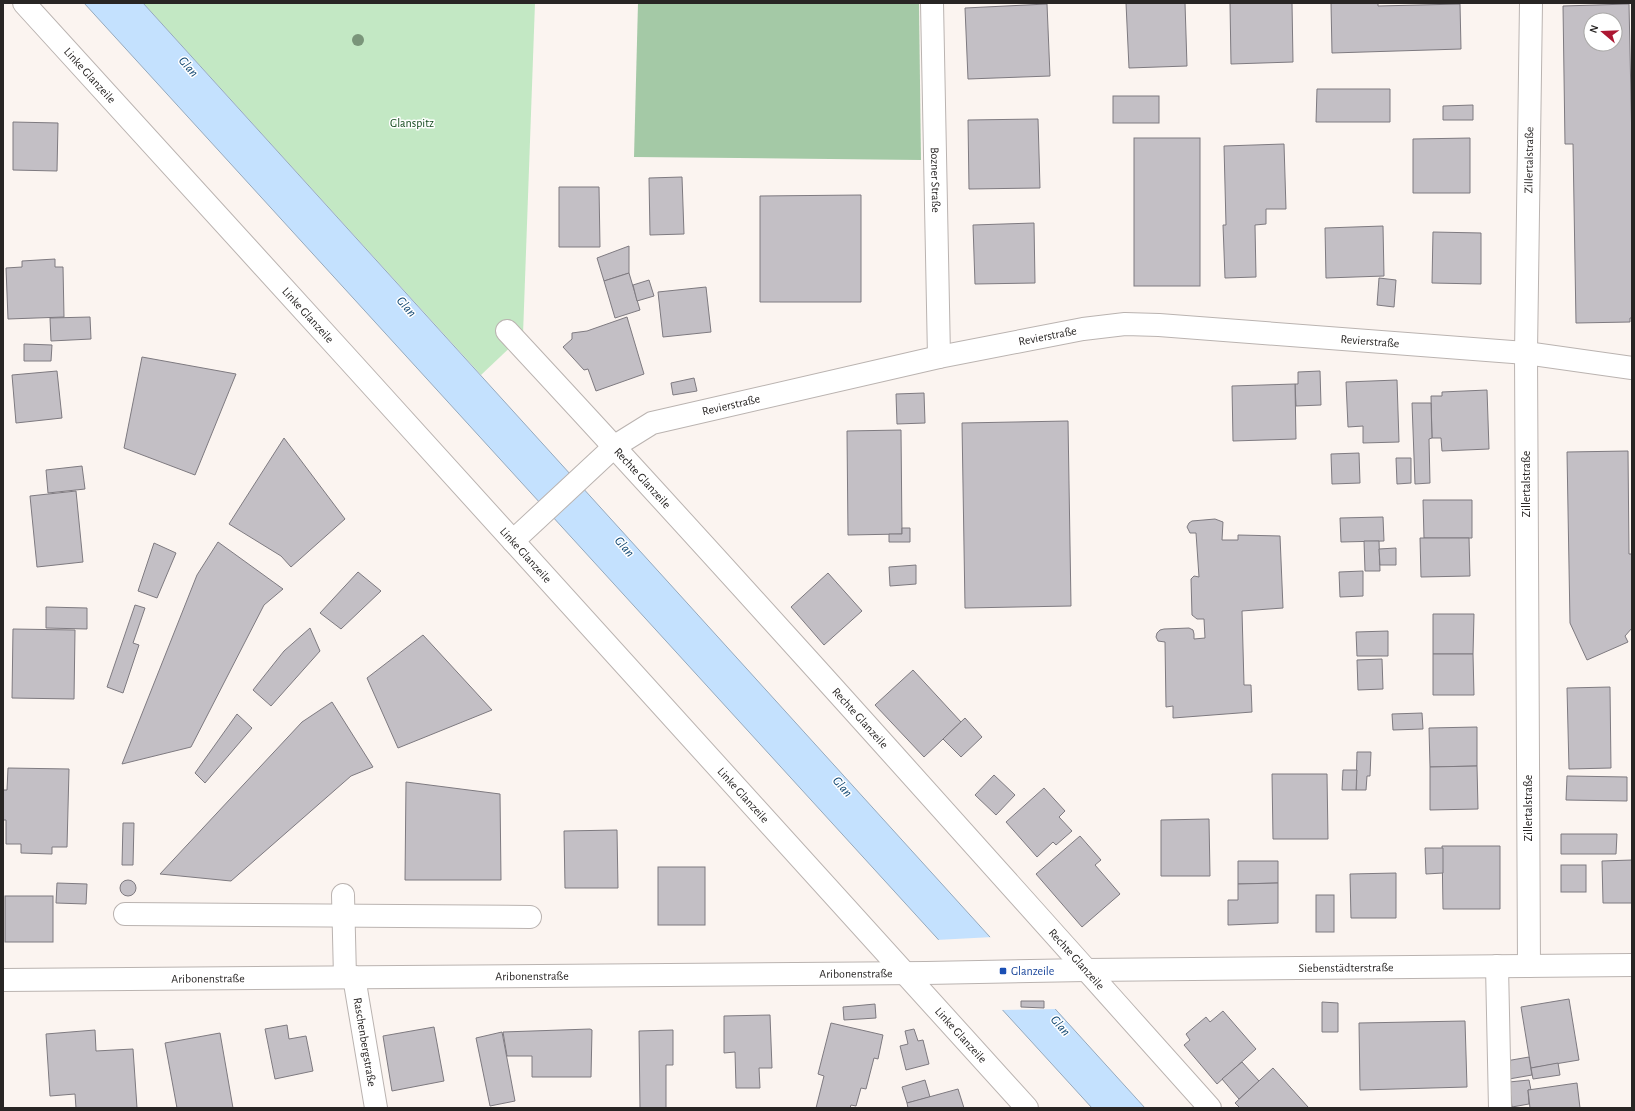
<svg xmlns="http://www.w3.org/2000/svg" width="1635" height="1111" font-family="'Alegreya Sans',sans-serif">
	<rect width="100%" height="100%" fill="#fbf4f0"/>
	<path fill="#c3e8c4" d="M143 3H535L523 335 481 375Z"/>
	<path fill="#a4c9a6" d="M638 3H919L921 160 634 157Z"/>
	<path fill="#c4e1fe" stroke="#95a9bd" d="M84 3H143L1145 1108H1092Z"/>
	<path fill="#fbf4f0" d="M993 937 1058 1009 1000 1010 936 940Z"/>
	<g fill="#c3bfc5" stroke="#7e7a80" fill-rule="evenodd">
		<path d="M1126 3H1185L1187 66 1129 68Z"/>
		<path d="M1230 3H1292L1293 62 1231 64Z"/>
		<path d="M1331 3H1378V6L1460 4 1461 49 1332 53Z"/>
		<path d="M1047 4 1050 76 968 79 965 8Z"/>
		<path d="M1629 4 1632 146V318H1630V322L1576 323 1573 144H1565L1563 6ZM1591 20H1615V44H1591Z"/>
		<path d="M1317 89H1390V122H1316Z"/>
		<rect x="1113" y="96" width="46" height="27"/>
		<path d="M1473 105V120H1443V106Z"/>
		<path d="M1038 119 1040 188 969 189 968 120Z"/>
		<path d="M13 122 58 123 57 171 13 170Z"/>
		<rect x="1134" y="138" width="66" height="148"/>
		<path d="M1470 138V193H1413V139Z"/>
		<path d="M1284 144 1286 209H1266V224L1255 225 1256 277 1225 278 1223 225H1226L1224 146Z"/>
		<path d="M682 177 684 234 650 235 649 178Z"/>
		<path d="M559 187H599L600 247H559Z"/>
		<path d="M861 195V302H760V196Z"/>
		<path d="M1034 223 1035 283 975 284 973 225Z"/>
		<path d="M1383 226 1384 276 1326 278 1325 228Z"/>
		<path d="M1433 232 1481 233V284L1432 283Z"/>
		<path d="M629 246V273L604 281 597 258Z"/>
		<path d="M55 259V267H63L64 317 8 319 6 268 22 267V261Z"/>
		<path d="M629 273 640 310 615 318 604 281Z"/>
		<path d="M1379 278 1396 280 1394 307 1377 305Z"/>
		<path d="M649 280 654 296 637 301 633 285Z"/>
		<path d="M706 287 711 332 663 337 658 292Z"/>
		<path d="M90 317 91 339 51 341 50 318Z"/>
		<path d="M627 317 644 374 596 391 588 369 584 370 563 347 572 339V333L587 331Z"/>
		<path d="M24 344 52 345 51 361H24Z"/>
		<path d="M142 357 236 374 195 475 124 448Z"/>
		<path d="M57 371 62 418 16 423 12 375Z"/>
		<path d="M1320 371 1321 405 1296 406 1295 384H1298V372Z"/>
		<path d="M694 378 697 391 673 395 671 383Z"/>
		<path d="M1397 380 1399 442 1363 443V426L1348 427 1346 382Z"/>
		<path d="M1295 384 1296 439 1233 441 1232 386Z"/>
		<path d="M1487 390 1489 449 1442 451 1441 438H1432L1431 396H1442V392Z"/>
		<path d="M924 393 925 423 897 424 896 394Z"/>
		<path d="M1412 403H1431L1432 438 1429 439 1430 483 1415 484Z"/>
		<path d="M1068 421 1071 606 965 608 962 423Z"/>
		<path d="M901 430 902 534 848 535 847 431Z"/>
		<path d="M284 438 345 519 291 567 281 556 229 524Z"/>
		<path d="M1628 451 1629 554H1632V628L1625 636 1628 642 1587 660 1570 623 1567 452Z"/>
		<path d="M1359 453 1360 483 1332 484 1331 454Z"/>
		<path d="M1396 458H1411V483L1397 484Z"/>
		<path d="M82 466 85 489 48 493 46 470Z"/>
		<path d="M76 491 83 562 37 567 30 496Z"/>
		<path d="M1423 500H1472V538H1424Z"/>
		<path d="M1383 517 1384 541 1341 542 1340 518Z"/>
		<path d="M1215 519 1223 522 1222 540H1238V535L1280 536 1283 608 1242 611 1244 685H1251L1252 712 1173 718V706L1166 707 1165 642 1158 641 1156 637 1157 633 1160 630 1164 629 1189 628 1193 630 1194 634V639L1205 638 1204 619H1197L1192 615 1191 579 1194 576 1199 577 1196 533H1190L1187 527 1189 523 1192 521Z"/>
		<path d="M902 528H910V542H889V534H902Z"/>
		<path d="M1420 538H1469L1470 576 1421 577Z"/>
		<path d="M1364 541H1379L1380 571H1365Z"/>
		<path d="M218 542 283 589 264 605 191 747 122 764 197 575Z"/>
		<path d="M154 543 176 553 157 598 138 591Z"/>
		<path d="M1396 548V565H1380L1379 549Z"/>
		<path d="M916 565V584L890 586 889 567Z"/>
		<path d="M1363 571V596L1340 597 1339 572Z"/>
		<path d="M358 572 381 591 341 629 320 613Z"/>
		<path d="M828 573 862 611 824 645 791 607Z"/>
		<path d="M135 605 145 608 133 643 139 645 123 693 107 687Z"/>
		<path d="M46 607 87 608V629L46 628Z"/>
		<path d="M1433 614H1474L1473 654H1433Z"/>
		<path d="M310 628 320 651 271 706 253 690 284 651Z"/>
		<path d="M13 629 75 630 74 699 12 698Z"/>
		<path d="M1388 631V656H1357L1356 632Z"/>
		<path d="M423 635 492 710 398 748 367 678Z"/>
		<path d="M1433 654H1473L1474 695H1433Z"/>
		<path d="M1382 659 1383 689 1358 690 1357 660Z"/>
		<path d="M913 670 961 722 924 757 875 705Z"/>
		<path d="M1610 687 1611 768 1569 769 1567 688Z"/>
		<path d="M332 702 373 767 351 776 231 881 160 874 302 722Z"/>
		<path d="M1422 713 1423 729 1393 730 1392 714Z"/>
		<path d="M237 714 252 728 205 783 195 773Z"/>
		<path d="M965 718 982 737 961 757 943 739Z"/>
		<path d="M1477 727V766L1430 767 1429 728Z"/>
		<path d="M1357 752H1371L1370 776H1367L1366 790H1356Z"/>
		<path d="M1477 766 1478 809 1430 810V767Z"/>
		<path d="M8 768 69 769 67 847H52V854L21 853V844H6V820H3V790H7Z"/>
		<path d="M1343 770H1357L1356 790H1342Z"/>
		<path d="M1272 774H1327L1328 839H1273Z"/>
		<path d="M994 775 1015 795 996 815 975 795Z"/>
		<path d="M1567 776 1627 777V801L1566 800Z"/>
		<path d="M406 782 500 794 501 880H405Z"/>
		<path d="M1044 788 1065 811 1059 817 1072 831 1056 845 1053 842 1037 857 1006 822Z"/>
		<path d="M1209 819 1210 876H1161V820Z"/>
		<path d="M123 823H134L133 865H122Z"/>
		<path d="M617 830 618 888H565L564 831Z"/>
		<path d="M1561 834H1617L1616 854H1561Z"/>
		<path d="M1080 836 1101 860 1095 865 1120 894 1082 927 1036 874Z"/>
		<path d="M1442 846H1500V909H1443Z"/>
		<path d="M1425 848H1443V873L1426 874Z"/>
		<path d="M1632 860V903H1603L1602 861Z"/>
		<path d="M1238 861H1278V883L1238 884Z"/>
		<rect x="1561" y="865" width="25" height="27"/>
		<rect x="658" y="867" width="47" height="58"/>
		<path d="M1396 873V918H1351L1350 874Z"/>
		<circle cx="128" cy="888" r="8"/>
		<path d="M57 883 87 884 86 904 56 903Z"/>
		<path d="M1278 883V923L1228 925V900H1238V884Z"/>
		<rect x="1316" y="895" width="18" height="37"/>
		<rect x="5" y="896" width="48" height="46"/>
		<path d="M1569 999 1579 1060 1531 1068 1521 1007Z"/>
		<path d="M1021 1001H1044V1008L1021 1007Z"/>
		<path d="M1322 1002 1338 1003V1032H1322Z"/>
		<path d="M875 1004 876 1018 844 1020 843 1007Z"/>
		<path d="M1223 1011 1256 1049 1217 1084 1184 1045 1190 1040 1186 1034 1206 1017 1210 1022Z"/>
		<path d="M770 1015 772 1068H759L760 1088H736L735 1052 724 1053V1016Z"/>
		<path d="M1465 1021 1467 1087 1360 1090 1359 1023Z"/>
		<path d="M831 1023 883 1035 878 1059 874 1058 866 1089 861 1088 856 1106 851 1105 850 1108H816L824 1076 818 1074Z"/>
		<path d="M287 1025 289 1039 306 1036 313 1071 275 1079 265 1029Z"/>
		<path d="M434 1027 444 1081 392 1091 383 1036Z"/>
		<path d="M590 1029 592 1030 591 1077H532V1056H507L503 1032Z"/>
		<path d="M914 1029 918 1041 923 1040 929 1064 906 1070 900 1046 908 1044 905 1031Z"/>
		<path d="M95 1030 96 1051 133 1049 137 1108H76L75 1094 50 1096 46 1034Z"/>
		<path d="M673 1030V1065H666V1108H640L639 1031Z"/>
		<path d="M502 1032 515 1101 490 1106 476 1038Z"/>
		<path d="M220 1033 233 1108H177L165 1043Z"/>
		<path d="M1529 1057 1532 1075 1509 1079 1506 1061Z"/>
		<path d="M1242 1062 1259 1081 1239 1099 1222 1079Z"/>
		<path d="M1558 1063 1560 1075 1533 1079 1531 1068Z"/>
		<path d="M1273 1068 1308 1107V1108H1240L1235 1103Z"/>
		<path d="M925 1080 930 1097 907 1103 902 1087Z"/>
		<path d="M1529 1080 1531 1090H1528L1529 1104 1512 1107 1509 1082Z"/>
		<path d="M1577 1083 1580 1108H1530L1528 1090Z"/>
		<path d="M958 1089 964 1108H908L907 1103Z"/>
	</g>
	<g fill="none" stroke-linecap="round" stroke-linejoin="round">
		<g stroke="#bab3b0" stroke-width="24">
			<g id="minor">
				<path id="s1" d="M24 3 349 360 1027 1108"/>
				<path id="s2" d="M932 3 939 357"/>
				<path id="s3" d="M507 331C745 587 977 848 1210 1108"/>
				<path id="s4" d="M513 541 615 446 652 423 939 357 1083 329 1125 324 1159 325 1526 353 1632 368"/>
				<path d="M343 895 345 977"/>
				<path d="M125 914 530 917"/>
				<path d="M1497 966 1500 1108"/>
				<path id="s5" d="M1529 966 1526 353 1531 3"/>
				<path id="s6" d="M354 977 376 1108"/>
				<path id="s7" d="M3 980 926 973 1086 970 1632 965"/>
			</g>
		</g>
		<use href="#minor" stroke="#fff" stroke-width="22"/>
	</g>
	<circle fill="#7a957a" cx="358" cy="40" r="6"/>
	<rect fill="#1a4fb4" stroke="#fff" stroke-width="1.5" x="999" y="967" width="8" height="8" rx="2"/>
	<g text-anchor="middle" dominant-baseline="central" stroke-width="3" stroke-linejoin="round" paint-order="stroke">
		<g font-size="12" fill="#282524" stroke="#fff">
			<text stroke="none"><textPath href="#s1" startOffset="98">Linke Glanzeile</textPath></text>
			<text stroke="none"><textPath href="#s5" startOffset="806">Zillertalstraße</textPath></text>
			<text stroke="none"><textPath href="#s2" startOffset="177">Bozner Straße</textPath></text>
			<text stroke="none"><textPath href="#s1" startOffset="422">Linke Glanzeile</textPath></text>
			<text stroke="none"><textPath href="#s4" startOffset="588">Revierstraße</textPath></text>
			<text stroke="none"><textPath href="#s4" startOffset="912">Revierstraße</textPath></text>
			<text stroke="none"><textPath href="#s4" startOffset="264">Revierstraße</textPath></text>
			<text stroke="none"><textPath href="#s3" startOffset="200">Rechte Glanzeile</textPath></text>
			<text transform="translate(1526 484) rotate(-90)">Zillertalstraße</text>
			<text stroke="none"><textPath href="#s1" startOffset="746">Linke Glanzeile</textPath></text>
			<text stroke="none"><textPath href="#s3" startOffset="524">Rechte Glanzeile</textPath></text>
			<text stroke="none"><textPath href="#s1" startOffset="1070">Linke Glanzeile</textPath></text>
			<text transform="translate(1528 808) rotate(-90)">Zillertalstraße</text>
			<text stroke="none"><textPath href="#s3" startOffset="848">Rechte Glanzeile</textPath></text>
			<text stroke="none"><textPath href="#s7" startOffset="1343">Siebenstädterstraße</textPath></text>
			<text stroke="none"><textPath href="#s7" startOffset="853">Aribonenstraße</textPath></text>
			<text stroke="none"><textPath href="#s7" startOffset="529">Aribonenstraße</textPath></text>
			<text stroke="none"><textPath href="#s7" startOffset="205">Aribonenstraße</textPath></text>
			<text stroke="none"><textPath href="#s1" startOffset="1394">Linke Glanzeile</textPath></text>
			<text stroke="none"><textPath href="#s6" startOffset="66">Raschenbergstraße</textPath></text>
		</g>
		<g font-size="12" fill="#11481a" stroke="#fff">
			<text x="412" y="123">Glanspitz</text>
		</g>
		<g font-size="12" fill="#164399" stroke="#fff" text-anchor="start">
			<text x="1011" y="971">Glanzeile</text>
		</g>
		<g font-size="13" font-style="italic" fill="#0b436f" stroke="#fff">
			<text transform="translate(188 67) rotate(48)">Glan</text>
			<text transform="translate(406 307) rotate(48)">Glan</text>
			<text transform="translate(624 547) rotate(48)">Glan</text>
			<text transform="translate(842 787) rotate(48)">Glan</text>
			<text transform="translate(1060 1026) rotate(48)">Glan</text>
		</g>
	</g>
	<rect width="1635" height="1111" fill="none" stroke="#282524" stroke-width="8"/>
	<g transform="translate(1603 32) rotate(289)"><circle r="19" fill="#ffffff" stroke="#a9a8a7"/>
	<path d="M0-3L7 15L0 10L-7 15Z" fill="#ac1732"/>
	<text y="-6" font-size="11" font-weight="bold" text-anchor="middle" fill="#282524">N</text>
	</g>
</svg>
